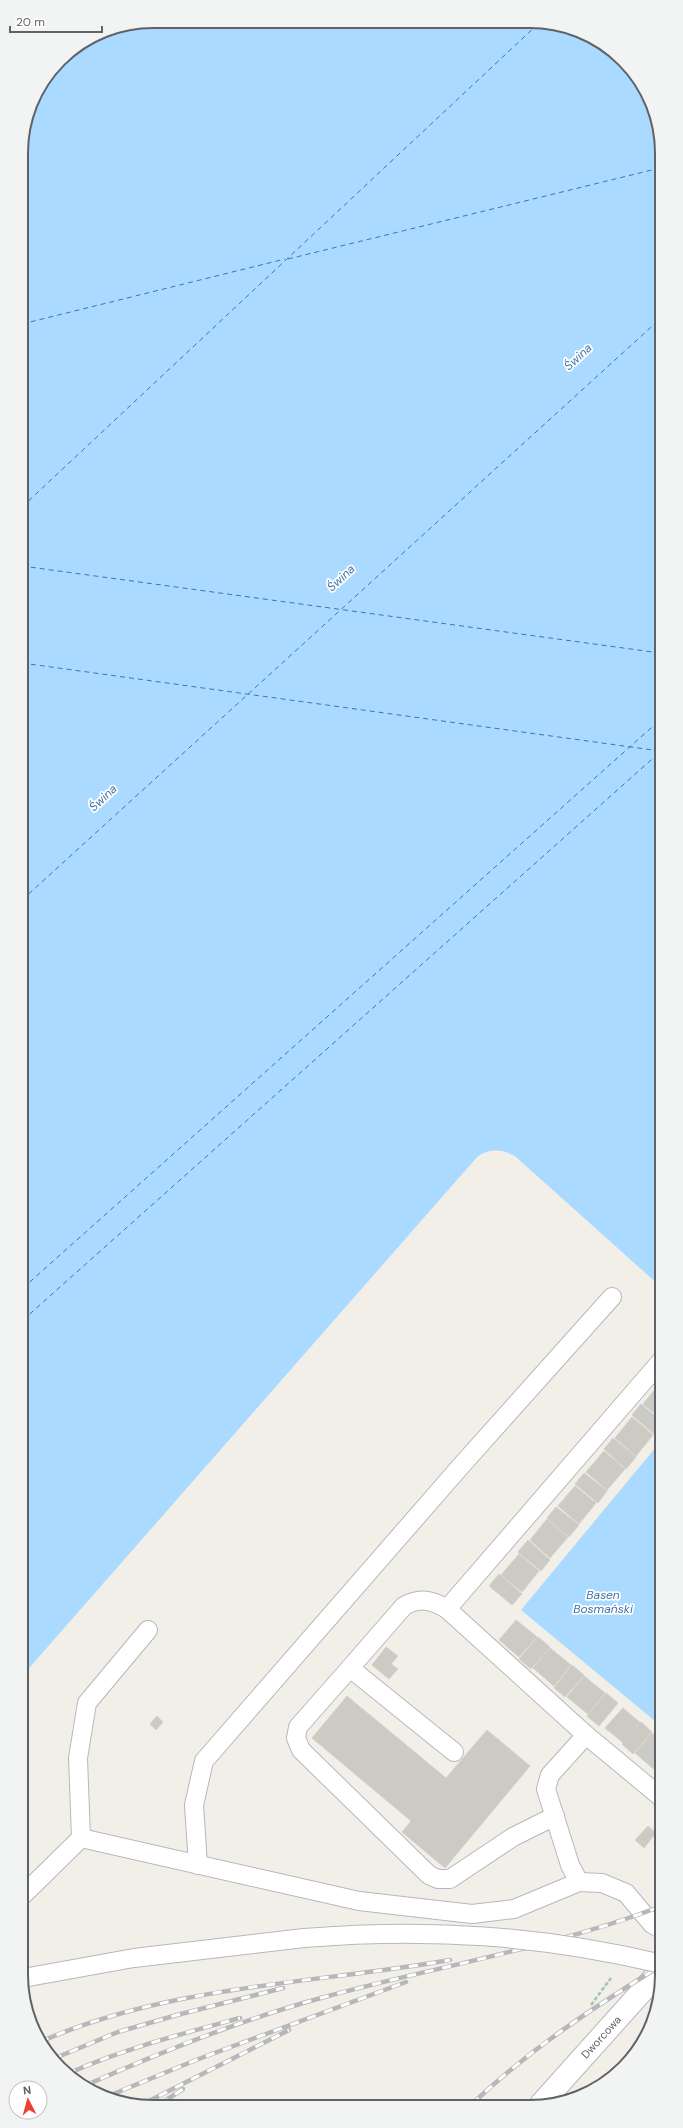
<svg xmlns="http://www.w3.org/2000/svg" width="683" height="2128" font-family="'DM Sans',sans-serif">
	<rect width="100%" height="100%" fill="#f1efe8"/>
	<g fill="#aadaff">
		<path d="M153 21 556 24 596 39 623 60 648 95 659 128 661 1287 516 1157C503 1149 491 1148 478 1156L23 1675 21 145 35 95 66 54 103 31Z"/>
		<path d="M661 1441V1726L521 1610Z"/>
	</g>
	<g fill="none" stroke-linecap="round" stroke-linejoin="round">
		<g stroke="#4174aa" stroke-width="1" stroke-dasharray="5 4" stroke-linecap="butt">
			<path d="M288 259 660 168"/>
			<path d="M22 324 285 259"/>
			<path d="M22 507 539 23"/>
			<path d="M22 566 660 653"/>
			<path d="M22 663 660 751"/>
			<path d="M22 900 660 319"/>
			<path d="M23 1288 660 720"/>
			<path d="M23 1320 660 752"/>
		</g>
	</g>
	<g fill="#cccac5" stroke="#d6d1c6">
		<path d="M660 1383 661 1384V1419L643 1404Z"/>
		<path d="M641 1404 661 1421V1427L655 1435 632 1415Z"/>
		<path d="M632 1417 653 1435 636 1456 615 1438Z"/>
		<path d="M613 1438 636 1457 626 1469 604 1449Z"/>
		<path d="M604 1451 625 1469 607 1490 586 1472Z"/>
		<path d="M584 1473 607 1491 598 1503 575 1484Z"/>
		<path d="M575 1486 596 1503 579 1524 558 1506Z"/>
		<path d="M556 1507 579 1525 569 1537 547 1518Z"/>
		<path d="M547 1519 568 1537 550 1558 530 1540Z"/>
		<path d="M528 1540 550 1560 541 1571 518 1552Z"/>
		<path d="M519 1554 539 1571 522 1592 501 1575Z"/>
		<path d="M499 1574 522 1594 512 1605 489 1586Z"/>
		<path d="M516 1620 537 1637 519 1657 499 1640Z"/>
		<path d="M538 1637 550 1647 531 1669 519 1659Z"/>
		<path d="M386 1647 398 1656 391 1664 398 1669 389 1679 372 1665Z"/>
		<path d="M550 1648 571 1665 554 1686 533 1668Z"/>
		<path d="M572 1665 584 1675 565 1697 554 1688Z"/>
		<path d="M584 1676 605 1693 588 1714 567 1697Z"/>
		<path d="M606 1693 618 1703 599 1726 587 1716Z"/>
		<path d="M347 1696 446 1778 487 1730 530 1766 445 1868 402 1832 411 1821 312 1738Z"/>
		<path d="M623 1708 643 1725 626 1745 605 1728Z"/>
		<path d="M157 1716 163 1722 156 1730 150 1724Z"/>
		<path d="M641 1722 652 1732 633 1754 622 1744Z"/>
		<path d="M652 1733 661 1740V1764L656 1771 635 1753Z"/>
		<path d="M661 1765V1778L655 1773Z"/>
		<path d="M648 1826 656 1833 644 1848 635 1840Z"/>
	</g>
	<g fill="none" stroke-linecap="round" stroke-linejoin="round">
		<g stroke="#b5b8bc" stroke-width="20">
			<g id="service">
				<path d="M447 1609 586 1735 662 1798"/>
				<path d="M350 1668 298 1727 296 1738 301 1750 429 1875 438 1879H450L513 1837 555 1816"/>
				<path d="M454 1752 350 1668 404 1606C420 1597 432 1600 447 1609L661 1361"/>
				<path d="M81 1838 78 1758 87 1703 148 1630"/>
				<path d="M198 1865 194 1805 204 1761 460 1467 612 1297"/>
				<path d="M579 1882 570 1865 546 1789 550 1775 586 1735"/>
				<path d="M23 1895 81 1838 359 1901 472 1914 514 1909 579 1882 602 1883 626 1893 652 1924 662 1930"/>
				<path d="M23 1978 134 1958 304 1938"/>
			</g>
		</g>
		<g stroke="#b5b8bc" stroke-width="24">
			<path id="tertiary" d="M541 2104 662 1969"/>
		</g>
		<g stroke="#9cc7a9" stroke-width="2.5" stroke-dasharray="4 2" stroke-linecap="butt">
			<path d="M591 2005 611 1978"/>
			<path d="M609 2078 641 2042"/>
		</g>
		<use href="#service" stroke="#fff" stroke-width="18"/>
		<use href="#tertiary" stroke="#fff" stroke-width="22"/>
		<g stroke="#b6b7b8" stroke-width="4.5">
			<g id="rail">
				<path d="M40 2042C169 1985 313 1984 450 1960"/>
				<path d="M53 2059 118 2032 177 2015 283 1988"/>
				<path d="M67 2074C123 2049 181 2034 240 2018"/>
				<path d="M84 2086C161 2052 240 2020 321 1998 434 1967 552 1948 662 1906"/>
				<path d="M106 2097 196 2060 406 1982"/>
				<path d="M143 2104 289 2030"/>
				<path d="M160 2104 183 2089"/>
				<path d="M472 2104C530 2049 594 2007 662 1965"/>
			</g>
		</g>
		<use href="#rail" stroke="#fff" stroke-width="3" stroke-dasharray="9" stroke-linecap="butt"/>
		<g stroke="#b5b8bc" stroke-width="20" stroke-linecap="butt">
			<path id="service-bridge" d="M304 1938C428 1928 540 1935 662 1964"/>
		</g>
		<use href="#service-bridge" stroke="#fff" stroke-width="18"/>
	</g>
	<g text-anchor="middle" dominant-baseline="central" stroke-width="3.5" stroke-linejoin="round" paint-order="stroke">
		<g font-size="11" fill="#5f6368" stroke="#fff">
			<text transform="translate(601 2037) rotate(-48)">Dworcowa</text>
		</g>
		<g font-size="12" font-style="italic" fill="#4174aa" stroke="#fff">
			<text transform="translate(578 357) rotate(-43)">Świna</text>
			<text transform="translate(341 578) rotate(-43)">Świna</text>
			<text transform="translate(103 798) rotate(-43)">Świna</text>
			<text x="603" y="1595">Basen<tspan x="603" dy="14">Bosmański</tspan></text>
		</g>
	</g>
	<path d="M0 0H683V2128H0ZM153 28H530A125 125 0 0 1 655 153V1975A125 125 0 0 1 530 2100H153A125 125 0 0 1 28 1975V153A125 125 0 0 1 153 28Z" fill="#f2f3f3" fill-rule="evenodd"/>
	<path fill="none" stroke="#5f6368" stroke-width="2" d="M153 28H530A125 125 0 0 1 655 153V1975A125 125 0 0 1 530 2100H153A125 125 0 0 1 28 1975V153A125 125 0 0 1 153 28Z"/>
	<g transform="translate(28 2100) rotate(354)"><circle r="19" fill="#ffffff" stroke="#bfc1c3"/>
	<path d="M0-3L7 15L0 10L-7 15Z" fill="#ea4335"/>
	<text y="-6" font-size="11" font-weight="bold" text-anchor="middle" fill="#5f6368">N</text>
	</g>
	<path d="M10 26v6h92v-6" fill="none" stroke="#5f6368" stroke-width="2"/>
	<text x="16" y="26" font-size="12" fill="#5f6368" stroke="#ffffff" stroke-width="3" paint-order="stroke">20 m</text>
</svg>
